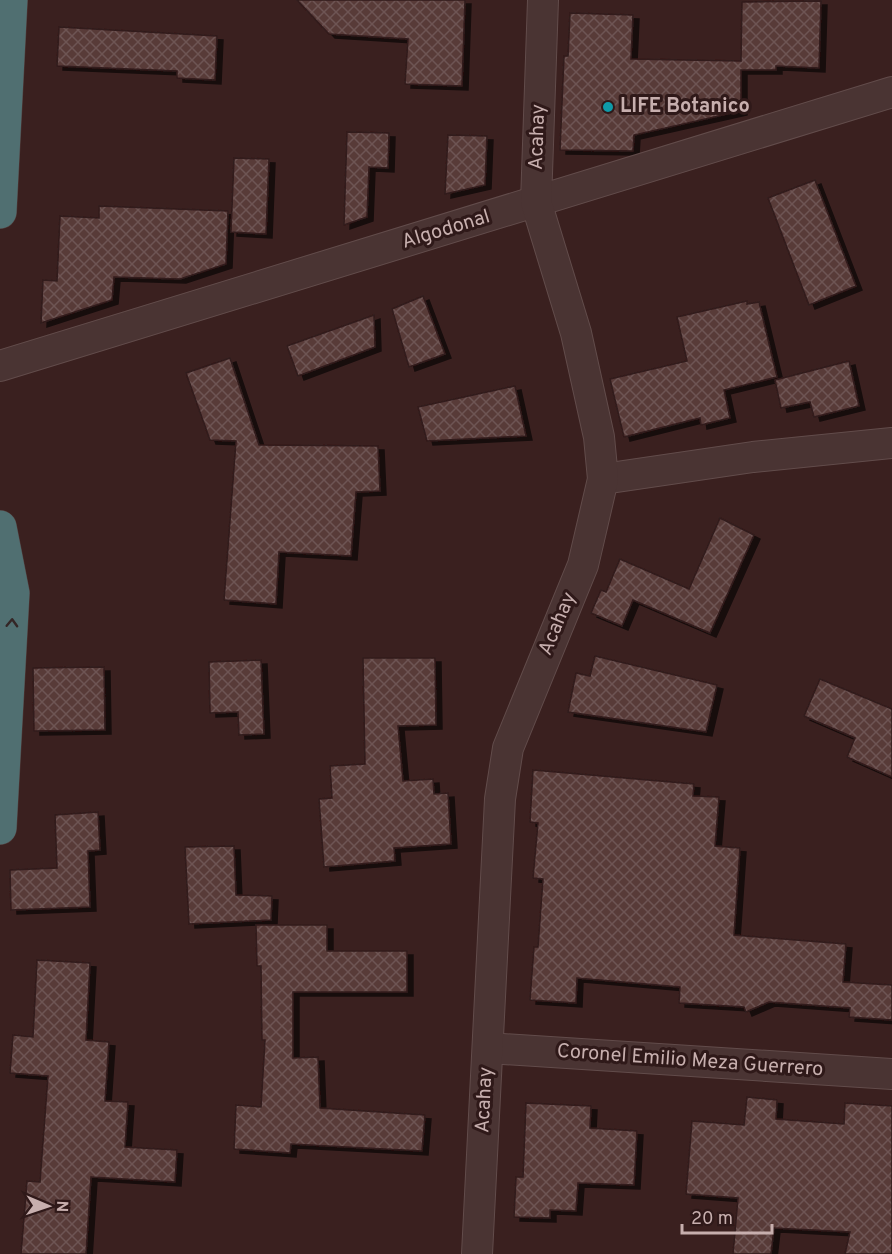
<svg xmlns="http://www.w3.org/2000/svg" width="892" height="1254" font-family="Overpass,sans-serif">
	<defs>
		<pattern id="building-cross-hatch" width="8" height="8" patternUnits="userSpaceOnUse" patternTransform="scale(1.5)"><rect width="8" height="8" fill="#583a39"/><path d="M0 0l8 8M0 8l8-8" fill="none" stroke="#6e5453"/></pattern>
		<filter id="shadow"><feDropShadow dx="6" dy="4" stdDeviation="0" flood-color="#0009"/></filter>
	</defs>
	<rect width="100%" height="100%" fill="#3a201f"/>
	<g fill="url(#building-cross-hatch)" stroke="#311b1b" stroke-width="1.5" filter="url(#shadow)">
		<path d="M297 0H465L462 86 405 84 408 39 329 34Z"/>
		<path d="M821 1 819 68 776 66V70H741V111L634 135 633 151 560 150 564 56H568L570 13 633 15 631 59 741 61 742 2Z"/>
		<path d="M59 27 217 36 215 80 177 78V71L57 66Z"/>
		<path d="M347 132 389 133 388 168 369 167 367 217 344 225Z"/>
		<path d="M448 135 487 136 485 185 445 194Z"/>
		<path d="M234 158 269 159 266 234 231 232Z"/>
		<path d="M815 180 856 286 809 305 768 198Z"/>
		<path d="M99 206 228 211 226 264 180 279 114 277 112 300 41 323 43 280 57 281 60 216 99 218Z"/>
		<path d="M423 296 445 354 409 367 392 309Z"/>
		<path d="M747 301V304L759 302 777 377 724 390 730 418 701 425 700 418 624 437 610 379 687 361 677 317Z"/>
		<path d="M374 315 375 347 298 376 287 346Z"/>
		<path d="M230 358 259 445 378 446 380 491 356 492 351 556 279 552 276 604 224 600 236 441 210 440 186 373Z"/>
		<path d="M849 361 859 406 814 417 810 402 781 408 775 380Z"/>
		<path d="M515 386 526 436 427 441 418 407Z"/>
		<path d="M720 518 754 535 710 633 633 600 622 626 591 613 601 590 606 592 620 559 689 589Z"/>
		<path d="M595 656 717 685 706 732 568 712 576 673 590 676Z"/>
		<path d="M363 658H435L436 725 398 726 403 781 433 779 434 794 448 793 451 844 394 848 395 861 324 867 319 799 332 798 330 766 365 764Z"/>
		<path d="M261 660 264 734 239 735 238 712 210 713 209 662Z"/>
		<path d="M104 667 105 730 34 731 33 668Z"/>
		<path d="M820 679 892 709V777L847 757 855 738 804 716Z"/>
		<path d="M533 770 694 784 693 796 719 797 715 846 740 848 734 935 846 944 843 982 892 985V1020L849 1017 850 1008 769 1002 746 1012 744 1007 679 1003 680 987 577 978 576 1003 530 1000 534 947H538L543 879 533 878 538 823 530 822Z"/>
		<path d="M98 812 100 850 88 851 90 907 11 910 10 870 57 868 55 815Z"/>
		<path d="M234 846 236 895 272 896 271 920 189 924 185 847Z"/>
		<path d="M256 925H327V951H407V992H293V1058L318 1057 320 1108 425 1115 422 1151 291 1144 290 1153 234 1149 236 1105 261 1107 265 1040H262L261 966H257Z"/>
		<path d="M37 960 90 963 86 1040 109 1042 105 1101 128 1102 125 1147 177 1150 175 1182 91 1177 86 1254H21L27 1181 40 1182 48 1076 10 1073 13 1035 33 1037Z"/>
		<path d="M747 1097 777 1100 776 1119 844 1124 845 1103 892 1106V1254H845L850 1232 774 1228 771 1254H733L738 1198 686 1194 692 1121 744 1125Z"/>
		<path d="M526 1103 591 1106 590 1128 637 1131 634 1185 578 1183 576 1211 550 1210V1218L514 1217 516 1177H523Z"/>
	</g>
	<g fill="none" stroke-linecap="round" stroke-linejoin="round">
		<g stroke="#624c4b" stroke-width="32">
			<g id="minor">
				<path d="M0 366 892 92"/>
				<path d="M603 479 753 457 892 443"/>
				<path d="M488 1048 892 1074"/>
				<path d="M477 1254 500 799 508 748 583 565 603 479 599 437 576 333 536 202 543 0"/>
			</g>
		</g>
		<g stroke="#523c3b" stroke-width="34">
			<g id="motorway">
				<path d="M0 212 11 0"/>
				<path d="M0 527 13 593 0 828"/>
			</g>
		</g>
		<use href="#minor" stroke="#4a3433" stroke-width="30"/>
		<use href="#motorway" stroke="#506f71" stroke-width="33"/>
	</g>
	<defs><path id="oneway-chevron" d="M-2-3.5L2.5 0L-2 3.5" fill="none" stroke-width="1.6" stroke-linecap="round" stroke-linejoin="round" transform="scale(1.5)"/></defs>
	<use stroke="#342626" href="#oneway-chevron" transform="translate(12 623) rotate(-88)"/>
	<circle fill="#0f9aa8" stroke="#2f1919" stroke-width="2" cx="608" cy="107" r="6"/>
	<g text-anchor="middle" dominant-baseline="central" stroke-width="6" stroke-linejoin="round" paint-order="stroke">
		<g font-size="20" font-weight="bold" fill="#c7afae" stroke="#2f1919" text-anchor="start">
			<text x="620" y="107">LIFE Botanico</text>
		</g>
		<g font-size="20" fill="#c7afae" stroke="#2f1919">
			<text transform="translate(538 137) rotate(-88)">Acahay</text>
			<text transform="translate(446 230) rotate(-17)">Algodonal</text>
			<text transform="translate(558 624) rotate(-67)">Acahay</text>
			<text transform="translate(690 1061) rotate(4)">Coronel Emilio Meza Guerrero</text>
			<text transform="translate(485 1100) rotate(-87)">Acahay</text>
		</g>
	</g>
	<g transform="translate(48 1206) rotate(92)" stroke="#2f1919" stroke-width="4.5" paint-order="stroke">
	<path d="M0-4.5L10 22L0 15L-10 22Z" fill="#c7afae"/>
	<text y="-9" font-size="16" font-weight="bold" text-anchor="middle" fill="#c7afae">N</text>
	</g>
	<path d="M682 1224v9h90v-9" fill="none" stroke="#c7afae" stroke-width="3"/>
	<text x="691" y="1224" font-size="18" fill="#c7afae" stroke="#2f1919" stroke-width="4.5" paint-order="stroke">20 m</text>
</svg>
